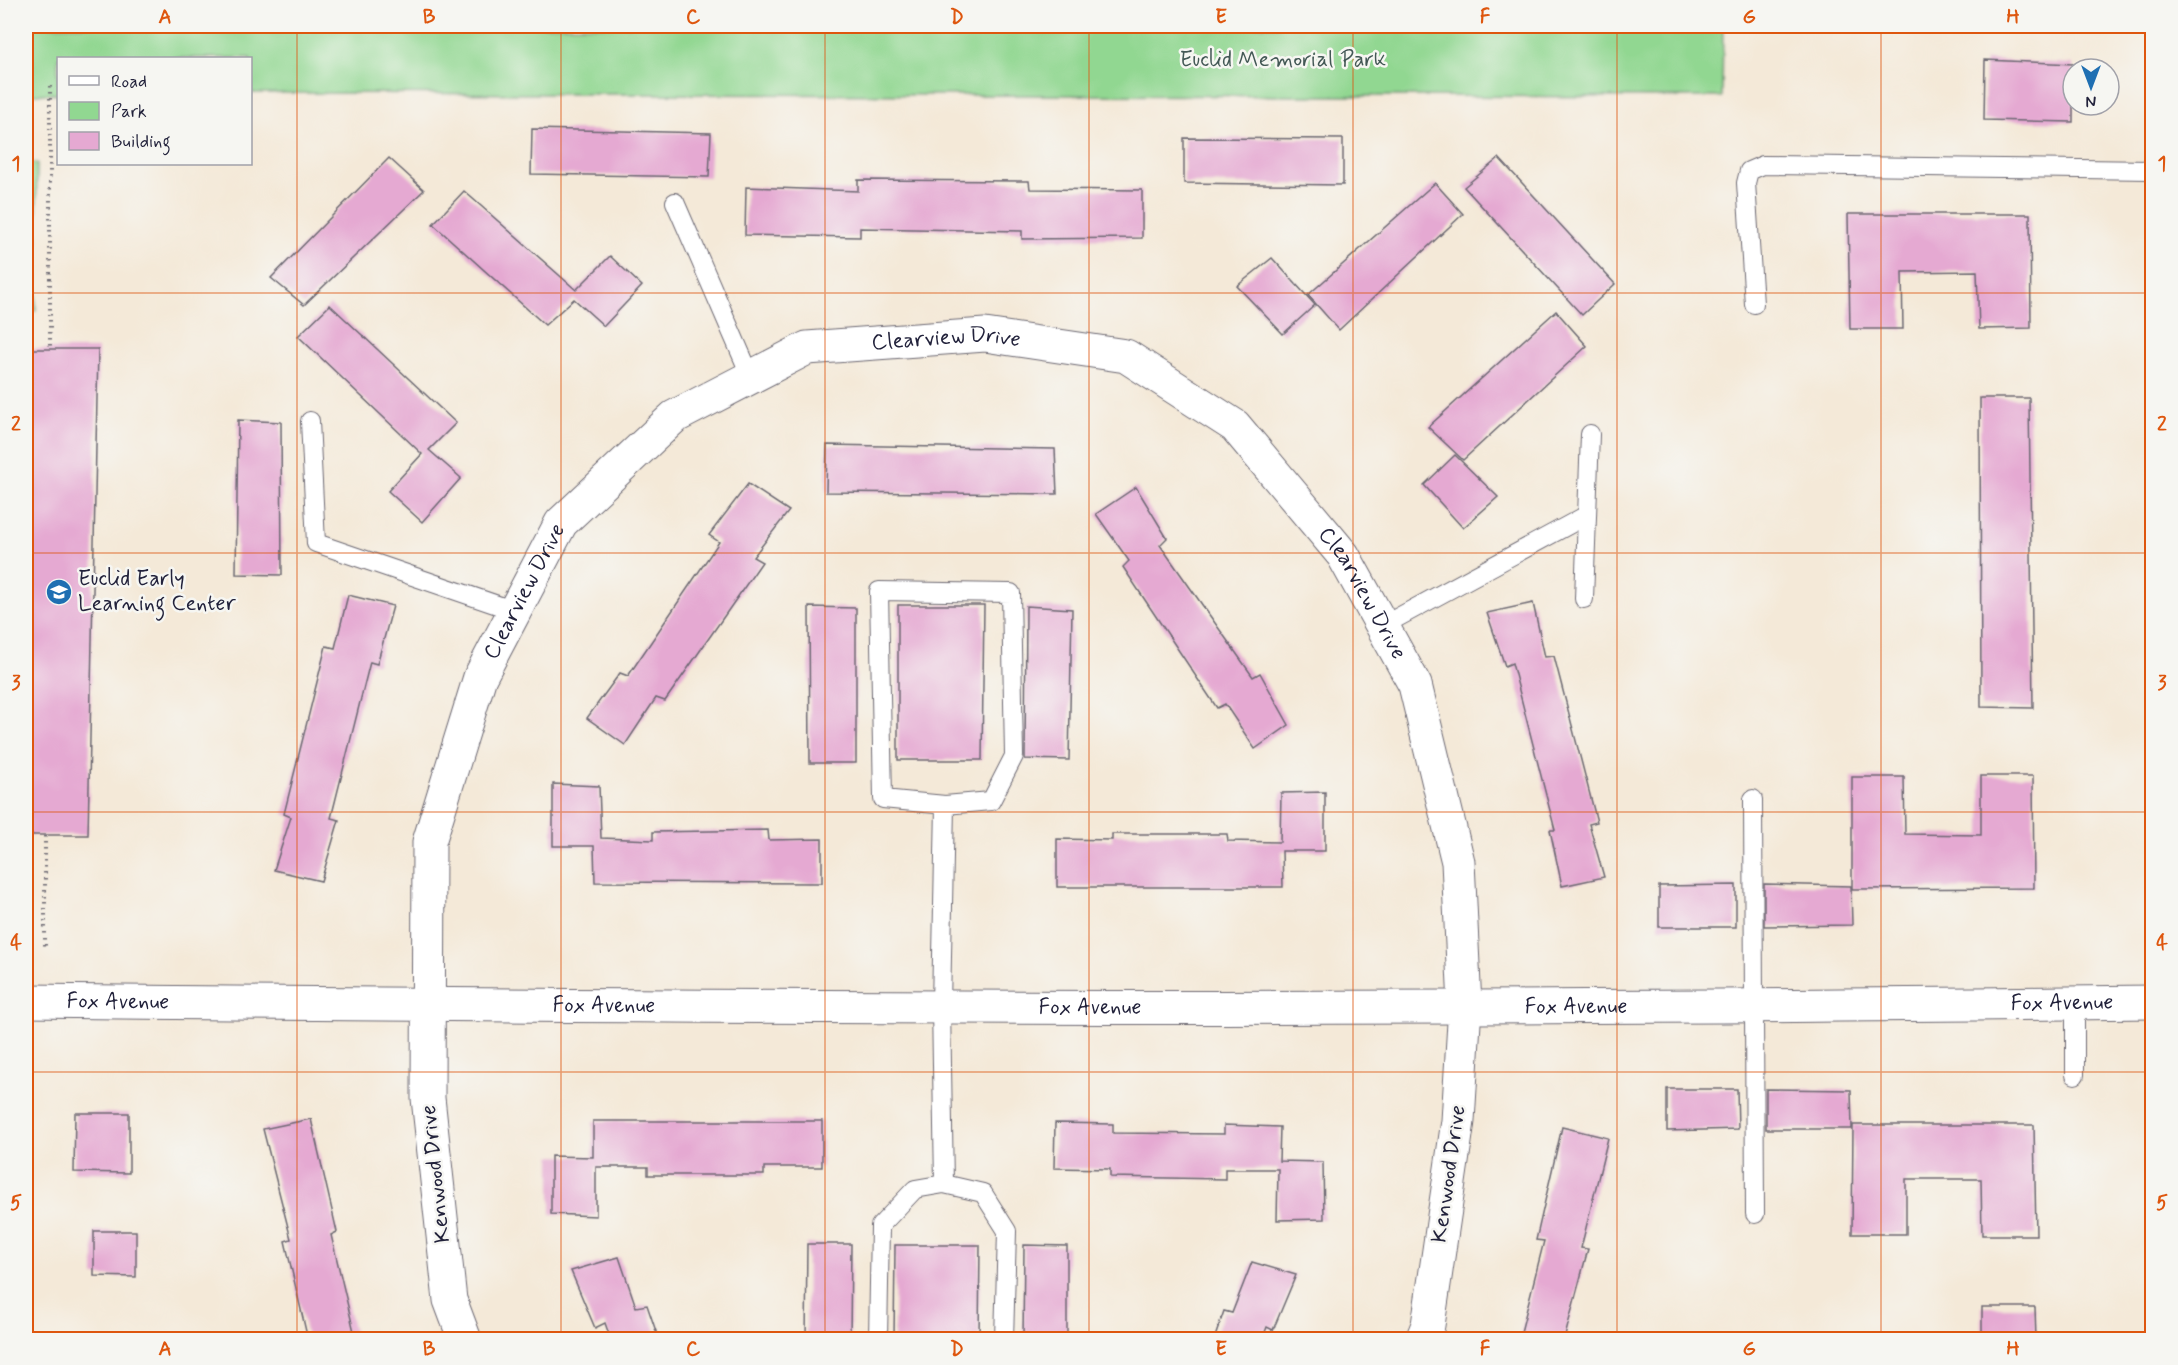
<svg xmlns="http://www.w3.org/2000/svg" width="2178" height="1365" font-family="Mynerve,sans-serif">
	<rect width="100%" height="100%" fill="#f6f6f2"/>
	<filter id="ink" filterUnits="userSpaceOnUse"><feTurbulence type="fractalNoise" baseFrequency=".0167" numOctaves="2"/><feDisplacementMap in="SourceGraphic" scale="12" xChannelSelector="R" yChannelSelector="G"/><feConvolveMatrix kernelMatrix="1 2 1 2 8 2 1 2 1" color-interpolation-filters="sRGB"/></filter>
	<filter id="wash" filterUnits="userSpaceOnUse"><feTurbulence type="fractalNoise" baseFrequency=".008" numOctaves="4" result="noise"/><feDisplacementMap in="SourceGraphic" scale="24" xChannelSelector="R" yChannelSelector="G"/><feGaussianBlur stdDeviation="1.35" result="paint"/><feColorMatrix in="noise" values="0 0 0 0 0 0 0 0 0 0 0 0 0 0 0 0 0 1.4 0 .05"/><feComposite in="paint" operator="in"/></filter>
	<g filter="url(#wash)">
		<rect width="100%" height="100%" fill="#f4e9d8"/>
		<g fill="#91d791" stroke="#5a7c66" stroke-width="1.5">
			<path d="M26 26H1723L1722 97 251 93 250 58H58V94H26Z"/>
			<path d="M26 163H37L36 311H26Z"/>
		</g>
		<g id="blocks">
			<g fill="#e5a9d2">
				<path d="M1985 60 2073 64V122L1984 120Z"/>
				<path d="M532 129 711 133 709 177 531 174Z"/>
				<path d="M1184 138 1343 139V185L1184 183Z"/>
				<path d="M389 158 424 190 304 305 271 278Z"/>
				<path d="M1499 158 1615 284 1582 315 1464 187Z"/>
				<path d="M858 180 1029 181 1030 189 1142 190V238L1022 239V231L860 228V237L745 235 746 187 858 191Z"/>
				<path d="M1435 183 1463 214 1339 330 1308 295Z"/>
				<path d="M464 191 576 290 610 256 642 286 604 326 574 299 545 325 433 224Z"/>
				<path d="M1848 214H2030L2031 328 1979 329 1977 271 1902 272 1903 329H1850Z"/>
				<path d="M1272 258 1315 305 1283 334 1237 286Z"/>
				<path d="M330 305 456 423 429 450 461 478 422 522 388 491 422 454 298 336Z"/>
				<path d="M1556 311 1587 346 1463 460 1428 427Z"/>
				<path d="M26 349H98L88 835H26Z"/>
				<path d="M1980 398H2029L2033 708 1981 707Z"/>
				<path d="M238 420 281 422 282 575 236 574Z"/>
				<path d="M827 445 1055 449 1057 494 826 492Z"/>
				<path d="M1455 455 1498 497 1463 528 1424 485Z"/>
				<path d="M748 484 789 511 753 557 762 562 665 701 656 698 625 745 587 718 620 673 628 676 719 542 709 535Z"/>
				<path d="M1136 487 1167 538 1160 545 1253 677 1260 673 1289 725 1255 749 1225 704 1217 708 1123 567 1129 561 1096 514Z"/>
				<path d="M348 595 393 606 377 664 370 662 331 818 339 820 321 881 274 870 291 817 284 814 326 646 335 648Z"/>
				<path d="M1533 603 1545 657 1554 656 1597 822 1589 824 1604 877 1562 886 1550 830H1555L1512 663 1505 666 1487 613Z"/>
				<path d="M898 605H984L982 760H898Z"/>
				<path d="M1026 606 1072 609 1069 760 1025 759Z"/>
				<path d="M809 607 856 608V763H810Z"/>
				<path d="M1981 776H2033L2034 888 1852 889V777H1904L1905 834 1981 835Z"/>
				<path d="M553 784 599 786 601 838 653 840V832L768 830 769 840 822 839V883L595 882 594 846H553Z"/>
				<path d="M1325 792V851H1282L1283 887H1057V839L1112 840V834H1227L1228 841 1280 842 1281 793Z"/>
				<path d="M1764 884 1851 886 1852 925 1764 926Z"/>
				<path d="M1736 885V927H1659V886Z"/>
				<path d="M1667 1089H1737L1738 1129 1667 1131Z"/>
				<path d="M1766 1089 1851 1090 1852 1129H1766Z"/>
				<path d="M75 1113H129V1173L74 1172Z"/>
				<path d="M311 1119 337 1232 331 1235 356 1340H308L285 1241 291 1239 263 1129Z"/>
				<path d="M593 1121H822V1167H764V1175H648V1167H596V1216L551 1214V1156L593 1157Z"/>
				<path d="M1055 1123 1113 1124V1133L1224 1134V1125L1280 1127 1279 1161 1323 1162 1324 1219 1277 1220 1278 1169H1225V1179L1110 1177V1169L1054 1168Z"/>
				<path d="M1853 1125H2034L2036 1235H1982L1981 1179H1906V1234H1852Z"/>
				<path d="M1562 1127 1608 1138 1581 1248 1588 1249 1564 1340H1519L1544 1241 1536 1240Z"/>
				<path d="M94 1231H136V1277L94 1276Z"/>
				<path d="M807 1244H851L850 1340H806Z"/>
				<path d="M895 1245H980L979 1340H894Z"/>
				<path d="M1024 1245 1067 1246V1340H1023Z"/>
				<path d="M619 1257 636 1307 647 1305 659 1340H611L605 1323 595 1328 571 1271Z"/>
				<path d="M1252 1262 1296 1275 1273 1330 1267 1327 1262 1340H1214L1224 1311 1232 1313Z"/>
				<path d="M1982 1307H2035L2036 1340H1982Z"/>
			</g>
		</g>
	</g>
	<g filter="url(#ink)">
		<use href="#blocks" fill-opacity="0" stroke="#6c6872" stroke-width="1.5"/>
		<g fill="none" stroke-linecap="round" stroke-linejoin="round">
			<g stroke="#6c6872" stroke-width="20">
				<g id="lane">
					<path d="M675 202 751 377"/>
					<path d="M1754 304 1746 183 1749 171 1763 165 2152 170"/>
					<path d="M310 421 316 543 515 611"/>
					<path d="M1584 599 1590 434"/>
					<path d="M1382 626 1585 516"/>
					<path d="M1753 799 1755 1214"/>
					<path d="M2075 1002V1075"/>
					<path d="M944 1184 941 1006 945 805 991 801 1014 756 1011 593 879 591 883 799 945 805"/>
					<path d="M878 1340 880 1226 915 1189 944 1184 983 1193 1007 1231 1004 1340"/>
				</g>
			</g>
			<g stroke="#6c6872" stroke-width="35">
				<g id="street">
					<path id="s1" d="M26 1001C734 1008 1444 1011 2152 1002"/>
					<path id="s2" d="M465 1340 450 1300 428 1098 429 842 480 677 561 523 674 417 807 348 985 335 1126 356 1235 426 1343 555 1415 685 1458 862 1465 1006 1458 1121 1428 1325 1422 1340"/>
				</g>
			</g>
			<g stroke="#6c6872" stroke-width="4" stroke-dasharray="1.5 4.5" stroke-linecap="butt">
				<path d="M50 86V349"/>
				<path d="M45 836V949"/>
			</g>
			<use href="#lane" stroke="#fff" stroke-width="18"/>
			<use href="#street" stroke="#fff" stroke-width="33"/>
		</g>
	</g>
	<path fill="none" stroke="#de560e" stroke-width="1.5" stroke-opacity="0.55" d="M297 26V1340M561 26V1340M825 26V1340M1089 26V1340M1353 26V1340M1617 26V1340M1881 26V1340M26 293H2152M26 553H2152M26 812H2152M26 1072H2152"/>
	<defs>
		<g id="school-disc" transform="scale(1.35)"><circle r="9.5" fill="#1f6fb2" stroke="#f6f6f2"/><path d="M0-5L7-2L0 1L-7-2ZM-4 1L0 2.5L4 1V4Q0 6-4 4Z" fill="#fff"/></g>
	</defs>
	<g fill-rule="evenodd">
		<use href="#school-disc" x="59" y="592"/>
	</g>
	<g text-anchor="middle" dominant-baseline="central" stroke-width="5" stroke-linejoin="round" paint-order="stroke">
		<g font-size="22" fill="#435855" stroke="#f6f6f2">
			<text x="1283" y="60">Euclid Memorial Park</text>
		</g>
		<g font-size="22" fill="#22223b" stroke="#f6f6f2">
			<text stroke="none"><textPath href="#s2" startOffset="1293">Clearview Drive</textPath></text>
			<text stroke="none"><textPath href="#s2" startOffset="771">Clearview Drive</textPath></text>
			<text stroke="none"><textPath href="#s2" startOffset="1815">Clearview Drive</textPath></text>
			<text stroke="none"><textPath href="#s1" startOffset="92">Fox Avenue</textPath></text>
			<text stroke="none"><textPath href="#s1" startOffset="2036">Fox Avenue</textPath></text>
			<text stroke="none"><textPath href="#s1" startOffset="578">Fox Avenue</textPath></text>
			<text stroke="none"><textPath href="#s1" startOffset="1064">Fox Avenue</textPath></text>
			<text stroke="none"><textPath href="#s1" startOffset="1550">Fox Avenue</textPath></text>
			<text transform="translate(436 1174) rotate(-96)">Kenwood Drive</text>
			<text transform="translate(1449 1174) rotate(-82)">Kenwood Drive</text>
		</g>
		<g font-size="22" fill="#22223b" stroke="#f6f6f2" text-anchor="start">
			<text x="78" y="579">Euclid Early<tspan x="78" dy="25">Learning Center</tspan></text>
		</g>
	</g>
	<rect width="2178" height="1365" fill="none" stroke="#f6f6f2" stroke-width="66"/>
	<rect x="57" y="57" width="195" height="108" fill="#f6f6f2" stroke="#a1a1a9" stroke-width="1.5"/>
	<rect x="69" y="76" width="30" height="9" fill="#ffffff" stroke="#a1a1a9" stroke-width="1.5"/>
	<text x="111" y="87" font-size="18" fill="#22223b">Road</text>
	<rect x="69" y="102" width="30" height="18" fill="#91d791" stroke="#a1a1a9" stroke-width="1.5"/>
	<text x="111" y="117" font-size="18" fill="#22223b">Park</text>
	<rect x="69" y="132" width="30" height="18" fill="#e5a9d2" stroke="#a1a1a9" stroke-width="1.5"/>
	<text x="111" y="147" font-size="18" fill="#22223b">Building</text>
	<g transform="translate(2091 87) rotate(180)"><circle r="28" fill="#f6f6f2" stroke="#a1a1a9" stroke-width="1.5"/>
	<path d="M0-4.5L10 22L0 15L-10 22Z" fill="#1f6fb2"/>
	<text y="-9" font-size="16" font-weight="bold" text-anchor="middle" fill="#22223b">N</text>
	</g>
	<rect x="33" y="33" width="2112" height="1299" fill="none" stroke="#de560e" stroke-width="2"/>
	<g font-size="20" text-anchor="middle" font-weight="bold" fill="#de560e">
		<text x="165" y="23">A</text>
		<text x="429" y="23">B</text>
		<text x="693" y="23">C</text>
		<text x="957" y="23">D</text>
		<text x="1221" y="23">E</text>
		<text x="1485" y="23">F</text>
		<text x="1749" y="23">G</text>
		<text x="2013" y="23">H</text>
		<text x="16" y="170">1</text>
		<text x="2162" y="170">1</text>
		<text x="16" y="430">2</text>
		<text x="2162" y="430">2</text>
		<text x="16" y="689">3</text>
		<text x="2162" y="689">3</text>
		<text x="16" y="949">4</text>
		<text x="2162" y="949">4</text>
		<text x="16" y="1209">5</text>
		<text x="2162" y="1209">5</text>
		<text x="165" y="1355">A</text>
		<text x="429" y="1355">B</text>
		<text x="693" y="1355">C</text>
		<text x="957" y="1355">D</text>
		<text x="1221" y="1355">E</text>
		<text x="1485" y="1355">F</text>
		<text x="1749" y="1355">G</text>
		<text x="2013" y="1355">H</text>
	</g>
</svg>
